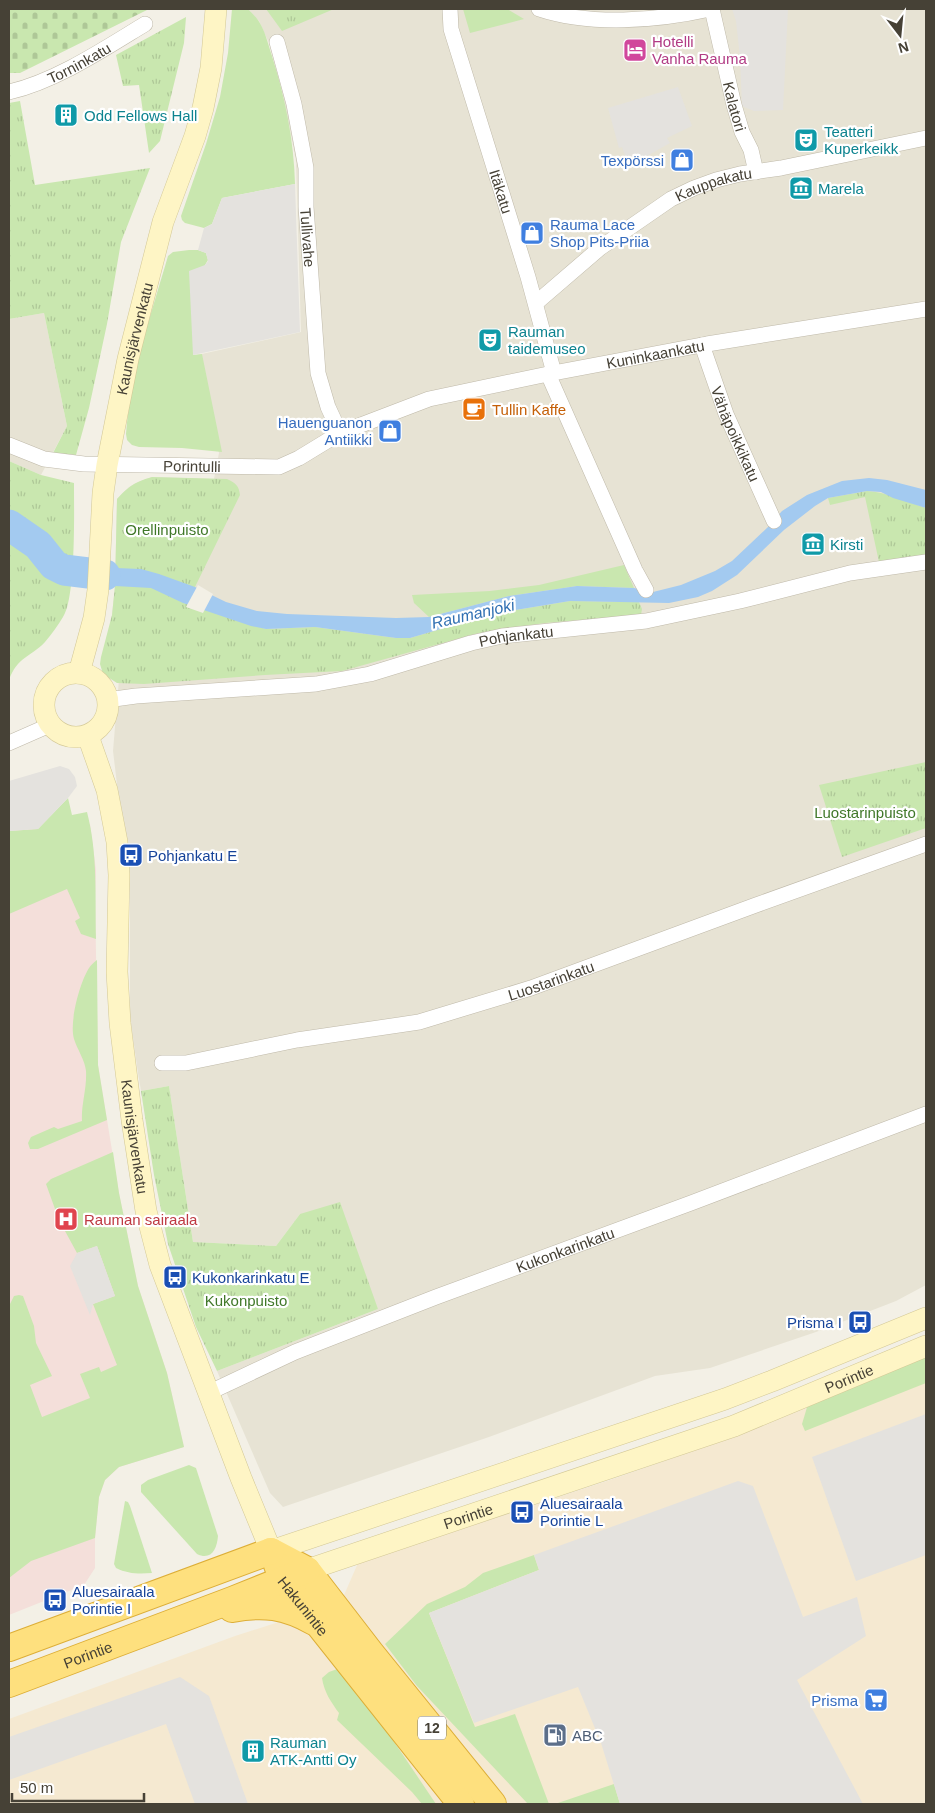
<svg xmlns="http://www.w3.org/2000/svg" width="935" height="1813" font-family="Helvetica,sans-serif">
	<defs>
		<pattern id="cemetery-stones" width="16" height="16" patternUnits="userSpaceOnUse" patternTransform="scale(1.25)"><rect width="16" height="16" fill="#c9e7af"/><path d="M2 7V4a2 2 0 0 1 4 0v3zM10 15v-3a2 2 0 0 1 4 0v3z" fill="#aec797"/></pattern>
		<pattern id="park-tufts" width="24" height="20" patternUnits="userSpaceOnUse" patternTransform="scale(1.25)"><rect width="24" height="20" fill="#c9e7af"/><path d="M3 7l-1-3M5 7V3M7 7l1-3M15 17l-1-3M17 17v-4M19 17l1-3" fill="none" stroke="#aec797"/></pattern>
	</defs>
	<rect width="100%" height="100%" fill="#f3f0e6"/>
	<g fill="#e7e3d4">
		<path d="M248 9H926V1285L896 1301 816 1332 710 1368 655 1376 489 1437 283 1507 270 1493 217 1371 378 1309 300 1214 276 1246 193 1242 169 1086 141 1091 138 1073 130 1017V892L113 751 119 679 112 615 115 586 117 499 129 487 138 482 152 477 214 479 219 453 197 355 301 332 296 161 280 81 268 41 259 21Z"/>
		<path d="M44 313 67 426 41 475 9 461V319Z"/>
	</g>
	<path fill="#f5e9d1" d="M926 1354V1804H9V1719L235 1636 341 1602 358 1563 610 1480 727 1439Z"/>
	<path fill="#f4dfda" d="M90 824 96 870 95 898 98 1065 119 1193 138 1286 167 1373 184 1447 119 1467 105 1480 99 1497 95 1538V1568L84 1585 9 1615V831Z"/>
	<g fill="#c9e7af">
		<path d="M232 9H248C251 12 255 16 258 20 265 30 268 44 272 56 285 97 294 140 295 184L222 198 212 224 204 228 185 223 182 220 181 216 206 144 220 97 228 53Z"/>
		<path d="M463 9H507L524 19 470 33Z"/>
		<path d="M189 250H198L206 253 208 260 205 265 193 355 202 354 222 452 182 448 139 447 132 445 127 440 126 434C131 373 151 314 168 256L173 252Z"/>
		<path d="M624 565 634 588 577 586 509 596 429 617 414 603 412 595 490 591 539 585Z"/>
		<path d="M68 798 72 815 87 812C98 854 95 896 96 939L81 934 75 921 80 918 67 889 9 914V831L38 829Z"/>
		<path d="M97 960 98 1065 107 1120 38 1149H30L28 1143 31 1137 54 1127 58 1129 82 1121C81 1104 87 1089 86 1071 85 1060 77 1049 74 1039 69 1022 80 982 89 968 91 965 94 962 97 960Z"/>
		<path d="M113 1152 119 1193 138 1286 167 1373 184 1447 119 1467 105 1480 99 1497 95 1538 31 1561 9 1578V1306L14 1296 19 1295 23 1296 34 1326 36 1343 52 1376 30 1385 42 1417 90 1398 80 1374 99 1367 101 1372 117 1365 93 1304 115 1296 97 1246 77 1253 59 1220 46 1184 51 1179Z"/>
		<path d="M926 1354V1383L805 1431 802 1424 808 1404Z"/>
		<path d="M189 1465 196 1468 218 1536C217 1549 211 1561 197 1554L141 1492V1485L148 1480Z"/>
		<path d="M125 1501 128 1502 130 1506 152 1573C139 1574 128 1574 116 1568L114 1564Z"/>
		<path d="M534 1555 539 1570 429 1613 475 1727 515 1714 549 1804H528L417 1686 385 1644 427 1604 465 1587 483 1573Z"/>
		<path d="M340 1668 374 1712 436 1804H422L412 1792 337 1720 339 1713C331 1702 324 1692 322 1678L329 1672Z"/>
		<path d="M614 1784 620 1804H555Z"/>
	</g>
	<path fill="url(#cemetery-stones)" d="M9 9H149L20 73H9Z"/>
	<g fill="url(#park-tufts)">
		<path d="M266 9H334L282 31Z"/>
		<path d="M186 17 184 43 160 141 149 153 139 85 123 86 116 55Z"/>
		<path d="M20 101 35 185 150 168 121 242 107 324 89 408 76 455 53 453 67 426 44 313 9 319V103Z"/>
		<path d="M9 461 41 475 74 483C74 510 76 598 63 617 58 625 52 634 45 642 31 657 17 657 9 680Z"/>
		<path d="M152 477 227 479C236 483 239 486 240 495L195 587 184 603 266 629 315 627 396 638H410L492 614 570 601 639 602 642 609 641 615 545 623 502 629 475 634 342 671 265 675 144 684 117 683 103 674 100 664 101 657 112 615 115 586 117 499C129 486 135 482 152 477Z"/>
		<path d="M867 491C887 492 907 502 926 508V556L879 562 865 497 830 505 828 498Z"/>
		<path d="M926 762V828L842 857 819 785Z"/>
		<path d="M169 1086 193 1242 276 1246 300 1214 340 1202 378 1309 217 1371 196 1327 168 1244 154 1175 141 1091Z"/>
	</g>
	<g fill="#e4e2de">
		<path d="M732 9H788L783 110 754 111 742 106 740 58 736 21Z"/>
		<path d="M678 87 692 126 667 138 670 143 638 161 628 164 622 147 619 148 608 108Z"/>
		<path d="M295 184 300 332 193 355 189 271 205 265 208 261 206 253 198 250 204 228 212 224 222 198Z"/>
		<path d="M60 766 69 769 75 777 77 786 68 798 38 829 9 831V781Z"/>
		<path d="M97 1246 115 1296 93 1304 90 1315 70 1266 77 1253Z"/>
		<path d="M926 1414V1555L856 1581 812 1457Z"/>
		<path d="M738 1481 753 1486 803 1617 857 1597 866 1636 797 1680 863 1804H620L601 1743 578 1687 474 1723 429 1613 539 1570 534 1555Z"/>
		<path d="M180 1677 209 1696 248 1804H195L166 1724 9 1780V1737Z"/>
	</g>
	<path fill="#a3caf0" d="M869 478 887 480 926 490V508L893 498 881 492 867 491 828 498 815 506 784 530 737 575 712 591 698 597 669 603 570 601 492 614 410 638H396L315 627 266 629 251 626 183 603 151 588 115 586 76 579 64 570 85 565 115 568 141 569 159 574 195 587 226 602 257 611 287 614 396 618 429 617 509 596 577 586 634 588 653 592 681 585 715 571 732 561 768 527 782 511 807 495 842 481Z"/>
	<g fill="#f3f0e6">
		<path d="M85 562 112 565 111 588 74 580V565Z"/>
		<path d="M198 585 213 594 203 613 186 607Z"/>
	</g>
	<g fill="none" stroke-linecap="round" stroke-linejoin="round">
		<path stroke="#a3caf0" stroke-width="31" d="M9 525 38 545 54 565 64 570 105 575"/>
		<g stroke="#bfb9a9" stroke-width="16">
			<g id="minor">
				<path id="s1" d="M450 9 451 29 528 277 554 373"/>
				<path d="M539 9C590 26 657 21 710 9"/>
				<path id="s2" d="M712 9 734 105 742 132 751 150 756 172"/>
				<path id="s3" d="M277 42 294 104 306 168V207L318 373 328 407 340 433"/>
				<path id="s4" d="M9 92C56 81 104 49 145 24"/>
				<path id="s5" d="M536 303 600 248 671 199 694 188 716 180 740 174 781 168 926 138"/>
				<path id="s6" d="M702 345 726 414 774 521"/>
				<path d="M548 374 635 570 646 590"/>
				<path id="s7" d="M9 445 44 459 84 464 279 467 299 458 340 433 429 399 548 374 707 344 926 309"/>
				<path id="s8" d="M107 700 136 696 316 684 370 674 471 643 502 636 646 621 740 601 850 573 926 562"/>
				<path d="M9 743 50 725"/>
				<path id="s9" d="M162 1063H186L297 1040 419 1022 531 988 756 905 926 844"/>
				<path id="s10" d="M208 1393 295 1352 436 1297 691 1203 926 1114"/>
			</g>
		</g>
		<g stroke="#d3c896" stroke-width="22">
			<g id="secondary">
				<circle cx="76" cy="705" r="32"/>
				<path id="s11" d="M79 673 94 618 98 590 103 493 107 465 128 359 163 222 195 136 203 108 211 68 216 9"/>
				<path id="s12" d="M88 736 107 790 117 842 119 875 117 972 120 1023 132 1120 146 1211 160 1265 241 1478 271 1551 725 1399 772 1381 926 1318"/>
				<path id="s13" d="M307 1570 734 1426 926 1346"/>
			</g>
		</g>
		<g stroke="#ddae37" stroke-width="28">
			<g id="trunk">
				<path d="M271 1551 307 1570 371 1653 493 1804"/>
				<path id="s14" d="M277 1565 283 1580 461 1804"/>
				<path d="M232 1609C264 1603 285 1606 314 1622"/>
				<path d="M9 1648 271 1551"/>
				<path id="s15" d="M9 1684 232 1600 307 1570"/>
			</g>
		</g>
		<use href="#minor" stroke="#fff" stroke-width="15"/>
		<use href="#secondary" stroke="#fef5c5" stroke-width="21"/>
		<use href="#trunk" stroke="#fee07e" stroke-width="26"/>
	</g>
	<defs>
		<g id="hotel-square" transform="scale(1.25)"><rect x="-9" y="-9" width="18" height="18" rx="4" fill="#d1479c" stroke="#fff"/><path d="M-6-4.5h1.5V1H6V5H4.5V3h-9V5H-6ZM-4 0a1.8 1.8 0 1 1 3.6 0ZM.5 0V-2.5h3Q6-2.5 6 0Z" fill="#fff"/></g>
		<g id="building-square" transform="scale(1.25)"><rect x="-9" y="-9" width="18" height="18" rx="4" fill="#0f9aa8" stroke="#fff"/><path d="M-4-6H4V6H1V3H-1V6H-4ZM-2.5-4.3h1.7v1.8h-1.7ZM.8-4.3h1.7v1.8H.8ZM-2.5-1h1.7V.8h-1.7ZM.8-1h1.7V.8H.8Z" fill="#fff"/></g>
		<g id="theatre-square" transform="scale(1.25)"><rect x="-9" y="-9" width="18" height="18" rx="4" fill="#0f9aa8" stroke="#fff"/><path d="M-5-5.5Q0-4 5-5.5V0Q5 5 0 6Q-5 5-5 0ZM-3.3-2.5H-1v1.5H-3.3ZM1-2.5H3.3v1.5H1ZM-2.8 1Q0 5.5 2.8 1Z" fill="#fff"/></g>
		<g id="shop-square" transform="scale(1.25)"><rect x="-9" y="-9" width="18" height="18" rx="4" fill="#3f7fe0" stroke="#fff"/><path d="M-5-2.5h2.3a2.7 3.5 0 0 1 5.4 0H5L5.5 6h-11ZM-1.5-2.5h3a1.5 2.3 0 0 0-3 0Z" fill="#fff"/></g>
		<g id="museum-square" transform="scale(1.25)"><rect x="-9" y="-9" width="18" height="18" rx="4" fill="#0f9aa8" stroke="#fff"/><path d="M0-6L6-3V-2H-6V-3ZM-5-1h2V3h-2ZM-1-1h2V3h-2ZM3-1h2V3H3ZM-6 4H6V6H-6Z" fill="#fff"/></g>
		<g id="cafe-square" transform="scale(1.25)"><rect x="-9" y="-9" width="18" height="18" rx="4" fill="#e8710a" stroke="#fff"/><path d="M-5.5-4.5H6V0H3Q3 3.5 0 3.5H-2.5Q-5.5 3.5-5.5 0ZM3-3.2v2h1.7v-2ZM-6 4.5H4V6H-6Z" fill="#fff"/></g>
		<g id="bus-square" transform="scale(1.25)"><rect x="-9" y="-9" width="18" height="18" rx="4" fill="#1a4fb4" stroke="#fff"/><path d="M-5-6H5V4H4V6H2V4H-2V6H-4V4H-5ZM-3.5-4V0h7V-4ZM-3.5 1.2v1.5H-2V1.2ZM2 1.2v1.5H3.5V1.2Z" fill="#fff"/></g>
		<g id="hospital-square" transform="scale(1.25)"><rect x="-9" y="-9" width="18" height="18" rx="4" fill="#e0444e" stroke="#fff"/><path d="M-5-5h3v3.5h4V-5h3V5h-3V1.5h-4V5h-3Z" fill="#fff"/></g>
		<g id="supermarket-square" transform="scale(1.25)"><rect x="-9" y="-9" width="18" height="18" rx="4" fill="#3f7fe0" stroke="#fff"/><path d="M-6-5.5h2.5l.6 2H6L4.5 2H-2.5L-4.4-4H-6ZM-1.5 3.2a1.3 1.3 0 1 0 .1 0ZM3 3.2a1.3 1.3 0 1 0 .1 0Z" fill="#fff"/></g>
		<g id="fuel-square" transform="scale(1.25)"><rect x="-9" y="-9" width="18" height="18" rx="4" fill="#5c6f8a" stroke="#fff"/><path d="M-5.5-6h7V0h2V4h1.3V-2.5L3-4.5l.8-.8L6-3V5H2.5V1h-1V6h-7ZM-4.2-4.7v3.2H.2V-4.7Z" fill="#fff"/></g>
	</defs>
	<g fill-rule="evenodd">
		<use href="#hotel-square" x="635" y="50"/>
		<use href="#building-square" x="66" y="115"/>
		<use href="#theatre-square" x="806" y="140"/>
		<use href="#shop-square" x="682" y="160"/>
		<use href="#museum-square" x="801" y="188"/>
		<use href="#shop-square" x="532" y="233"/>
		<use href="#theatre-square" x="490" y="340"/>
		<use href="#cafe-square" x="474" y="409"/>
		<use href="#shop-square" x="390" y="431"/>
		<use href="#museum-square" x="813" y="544"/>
		<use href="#bus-square" x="131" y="855"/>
		<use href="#hospital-square" x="66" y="1219"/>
		<use href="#bus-square" x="175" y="1277"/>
		<use href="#bus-square" x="860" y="1322"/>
		<use href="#bus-square" x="522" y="1512"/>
		<use href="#bus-square" x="55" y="1600"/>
		<use href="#supermarket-square" x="876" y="1700"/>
		<use href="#fuel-square" x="555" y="1735"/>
		<use href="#building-square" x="253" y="1751"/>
	</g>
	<g text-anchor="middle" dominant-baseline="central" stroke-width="4.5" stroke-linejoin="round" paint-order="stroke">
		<rect fill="#fff" stroke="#7e7a72" stroke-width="1" x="418" y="1716.5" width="28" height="23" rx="4"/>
		<g font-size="14" font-weight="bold" fill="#464136">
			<text x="432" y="1728">12</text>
		</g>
		<g font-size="15" fill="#b23c85" stroke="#fff" text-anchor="start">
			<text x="652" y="41">Hotelli<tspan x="652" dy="17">Vanha Rauma</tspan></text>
		</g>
		<g font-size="15" fill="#464136" stroke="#fff">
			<text stroke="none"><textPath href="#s4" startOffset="76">Torninkatu</textPath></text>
			<text stroke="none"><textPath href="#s2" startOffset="100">Kalatori</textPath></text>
			<text stroke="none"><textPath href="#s5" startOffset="216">Kauppakatu</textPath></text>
			<text stroke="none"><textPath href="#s1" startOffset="190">Itäkatu</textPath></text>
			<text stroke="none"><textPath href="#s3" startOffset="199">Tullivahe</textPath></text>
			<text stroke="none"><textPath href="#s11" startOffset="340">Kaunisjärvenkatu</textPath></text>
			<text stroke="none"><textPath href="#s7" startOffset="669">Kuninkaankatu</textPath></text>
			<text stroke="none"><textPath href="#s6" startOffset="95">Vähäpoikkikatu</textPath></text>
			<text stroke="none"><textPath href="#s7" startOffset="186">Porintulli</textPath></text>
			<text stroke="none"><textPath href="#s8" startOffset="416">Pohjankatu</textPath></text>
			<text stroke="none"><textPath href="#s9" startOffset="399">Luostarinkatu</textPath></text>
			<text stroke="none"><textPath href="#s12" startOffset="406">Kaunisjärvenkatu</textPath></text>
			<text stroke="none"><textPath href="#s10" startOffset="385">Kukonkarinkatu</textPath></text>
			<text stroke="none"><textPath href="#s13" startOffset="575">Porintie</textPath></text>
			<text stroke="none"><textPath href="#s13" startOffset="170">Porintie</textPath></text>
			<text stroke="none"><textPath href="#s14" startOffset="49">Hakunintie</textPath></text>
			<text stroke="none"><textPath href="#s15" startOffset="84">Porintie</textPath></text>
		</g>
		<g font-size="15" fill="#0d838f" stroke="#fff" text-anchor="start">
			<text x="84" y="115">Odd Fellows Hall</text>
			<text x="824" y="131">Teatteri<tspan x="824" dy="17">Kuperkeikk</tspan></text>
			<text x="818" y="188">Marela</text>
			<text x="508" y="331">Rauman<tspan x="508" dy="17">taidemuseo</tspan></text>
			<text x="830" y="544">Kirsti</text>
			<text x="270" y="1742">Rauman<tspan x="270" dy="17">ATK-Antti Oy</tspan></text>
		</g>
		<g font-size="15" fill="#366cbe" stroke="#fff" text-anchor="end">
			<text x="664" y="160">Texpörssi</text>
			<text x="550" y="224" text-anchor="start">Rauma Lace<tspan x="550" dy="17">Shop Pits-Priia</tspan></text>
			<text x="372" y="422">Hauenguanon<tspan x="372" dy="17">Antiikki</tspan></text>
			<text x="858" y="1700">Prisma</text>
		</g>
		<g font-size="15" fill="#c56008" stroke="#fff" text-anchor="start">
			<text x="492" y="409">Tullin Kaffe</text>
		</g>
		<g font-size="15" fill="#407829" stroke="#fff">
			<text x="167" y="529">Orellinpuisto</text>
			<text x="865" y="812">Luostarinpuisto</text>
			<text x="246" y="1300">Kukonpuisto</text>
		</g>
		<g font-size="15" fill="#164399" stroke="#fff" text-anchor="start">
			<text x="148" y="855">Pohjankatu E</text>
			<text x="192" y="1277">Kukonkarinkatu E</text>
			<text x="842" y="1322" text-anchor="end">Prisma I</text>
			<text x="540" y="1503">Aluesairaala<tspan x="540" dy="17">Porintie L</tspan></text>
			<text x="72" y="1591">Aluesairaala<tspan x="72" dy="17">Porintie I</tspan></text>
		</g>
		<g font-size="15" fill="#be3a42" stroke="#fff" text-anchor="start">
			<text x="84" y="1219">Rauman sairaala</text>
		</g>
		<g font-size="15" fill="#4e5e75" stroke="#fff" text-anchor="start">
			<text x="572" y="1735">ABC</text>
		</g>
		<g font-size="16" font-style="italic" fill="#2f6fb2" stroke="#fff">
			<text transform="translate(473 614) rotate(-13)">Raumanjoki</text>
		</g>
	</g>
	<rect width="935" height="1813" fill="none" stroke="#464136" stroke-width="20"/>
	<g transform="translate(900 35) rotate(164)" stroke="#ffffff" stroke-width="4" paint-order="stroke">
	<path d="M0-4L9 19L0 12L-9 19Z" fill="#464136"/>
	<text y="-8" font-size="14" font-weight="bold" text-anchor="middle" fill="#464136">N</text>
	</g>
	<path d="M12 1793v8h132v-8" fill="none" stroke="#464136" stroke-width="2.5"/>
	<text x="20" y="1793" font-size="15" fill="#464136" stroke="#ffffff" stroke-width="4" paint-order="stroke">50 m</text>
</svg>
